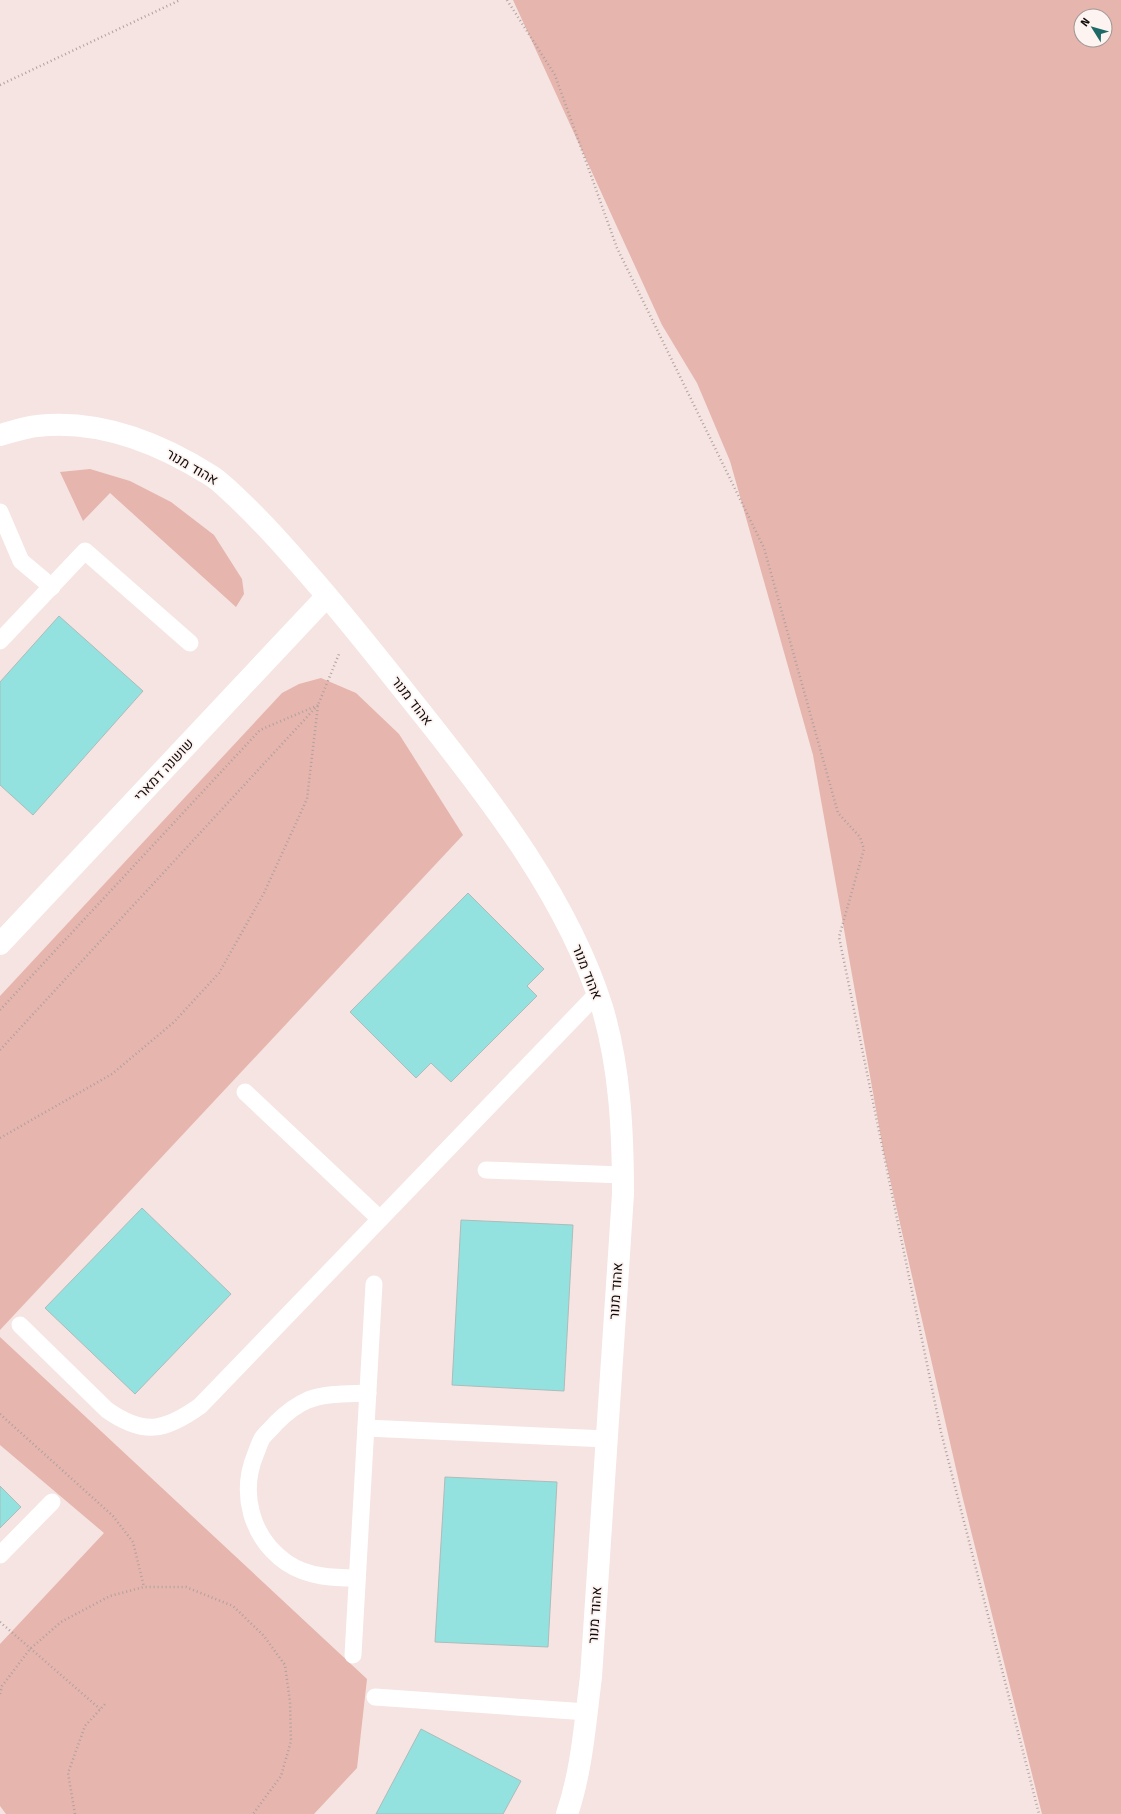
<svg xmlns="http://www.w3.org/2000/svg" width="1121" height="1814" font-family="'Fira Sans',Heebo,sans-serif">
	<rect width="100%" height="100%" fill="#f5e4e1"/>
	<g fill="#e6b5ad" fill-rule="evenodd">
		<path d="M513 0H1121V1814H1042L962 1495 883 1149 813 755 730 461 697 383 662 325ZM1081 16H1105V40H1081Z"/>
		<path d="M90 469 130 481 171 502 214 535 242 579 244 594 236 607 110 493 83 521 60 472Z"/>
		<path d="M321 678 356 693 399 734 463 835 0 1330V996L282 693 299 684Z"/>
		<path d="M0 1337 367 1679 357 1768 314 1814H6L0 1806V1644L104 1533 0 1445Z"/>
	</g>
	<g fill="#93e2df" stroke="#abbcbb">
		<path d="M59 616 143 691 33 815 0 785V682Z"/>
		<path d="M468 893 544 969 527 986 537 996 451 1082 431 1063 416 1078 350 1012Z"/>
		<path d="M142 1208 231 1294 135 1394 45 1308Z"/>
		<path d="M461 1220 573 1225 564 1391 452 1385Z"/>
		<path d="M445 1477 557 1482 548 1647 435 1642Z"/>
		<path d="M0 1486 21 1507 0 1528Z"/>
		<path d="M421 1729 521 1781 503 1814H376Z"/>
	</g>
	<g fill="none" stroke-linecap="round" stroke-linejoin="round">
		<g stroke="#aea19f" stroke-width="2.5" stroke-dasharray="1 3" stroke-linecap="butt">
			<path d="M507 0 555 75 617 248 764 548 838 813 860 837 864 849 839 937 941 1432 1039 1814"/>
			<path d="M0 85 180 0"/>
			<path d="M0 1010 260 730 316 706"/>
			<path d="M0 1050 318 705"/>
			<path d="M0 1138 112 1074 174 1022 219 973 264 893 307 799 318 705 339 654"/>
			<path d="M0 1414 113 1516 133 1542 144 1587"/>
			<path d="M0 1622 100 1709"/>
			<path d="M0 1694 2 1686 30 1649 61 1622 110 1596 144 1587H186L233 1606 264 1636 285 1665 290 1702 291 1741 281 1776 253 1814"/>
			<path d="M75 1814 68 1773 85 1726 106 1703"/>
		</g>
		<g stroke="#fff" stroke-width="17">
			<path d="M0 512 21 561 52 587"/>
			<path d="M0 641 85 551 190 643"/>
			<path d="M245 1092 380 1219"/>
			<path d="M486 1170 623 1175"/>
			<path d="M20 1325 107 1410C144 1436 165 1431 200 1406L597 994"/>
			<path d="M366 1428 606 1439"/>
			<path d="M0 1555 52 1502"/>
			<path d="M357 1578C333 1578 308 1577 287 1563 251 1538 239 1493 256 1453 258 1448 260 1441 263 1437 267 1432 272 1428 276 1423 284 1415 296 1405 308 1400 326 1393 349 1394 368 1393"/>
			<path d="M353 1655 374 1284"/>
			<path d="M375 1697 587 1712"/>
		</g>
		<g stroke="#fff" stroke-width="22">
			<path d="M0 435C12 432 25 427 37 426 98 419 159 443 210 475 219 480 227 489 235 496 264 523 290 553 316 583 354 627 389 672 425 717 494 804 568 900 602 1007 620 1067 623 1132 623 1194L591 1677C585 1723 582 1770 567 1814"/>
			<path d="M0 944 327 596"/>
		</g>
	</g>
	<g text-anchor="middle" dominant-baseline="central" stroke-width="3.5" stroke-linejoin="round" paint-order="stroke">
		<g font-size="14" fill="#120d0c" stroke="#fdf3f1">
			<text transform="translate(192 467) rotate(30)">אהוד מנור</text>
			<text transform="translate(412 701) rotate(52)">אהוד מנור</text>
			<text transform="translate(164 770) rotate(-47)">שושנה דמארי</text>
			<text transform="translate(587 972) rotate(68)">אהוד מנור</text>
			<text transform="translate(616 1291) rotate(-86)">אהוד מנור</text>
			<text transform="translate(595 1615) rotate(-86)">אהוד מנור</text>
		</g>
	</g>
	<g transform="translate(1093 28) rotate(307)"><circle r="19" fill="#fdf3f1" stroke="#9f9795"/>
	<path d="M0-3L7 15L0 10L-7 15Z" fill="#1c6967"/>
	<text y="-6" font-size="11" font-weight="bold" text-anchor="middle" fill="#120d0c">N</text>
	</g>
</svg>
